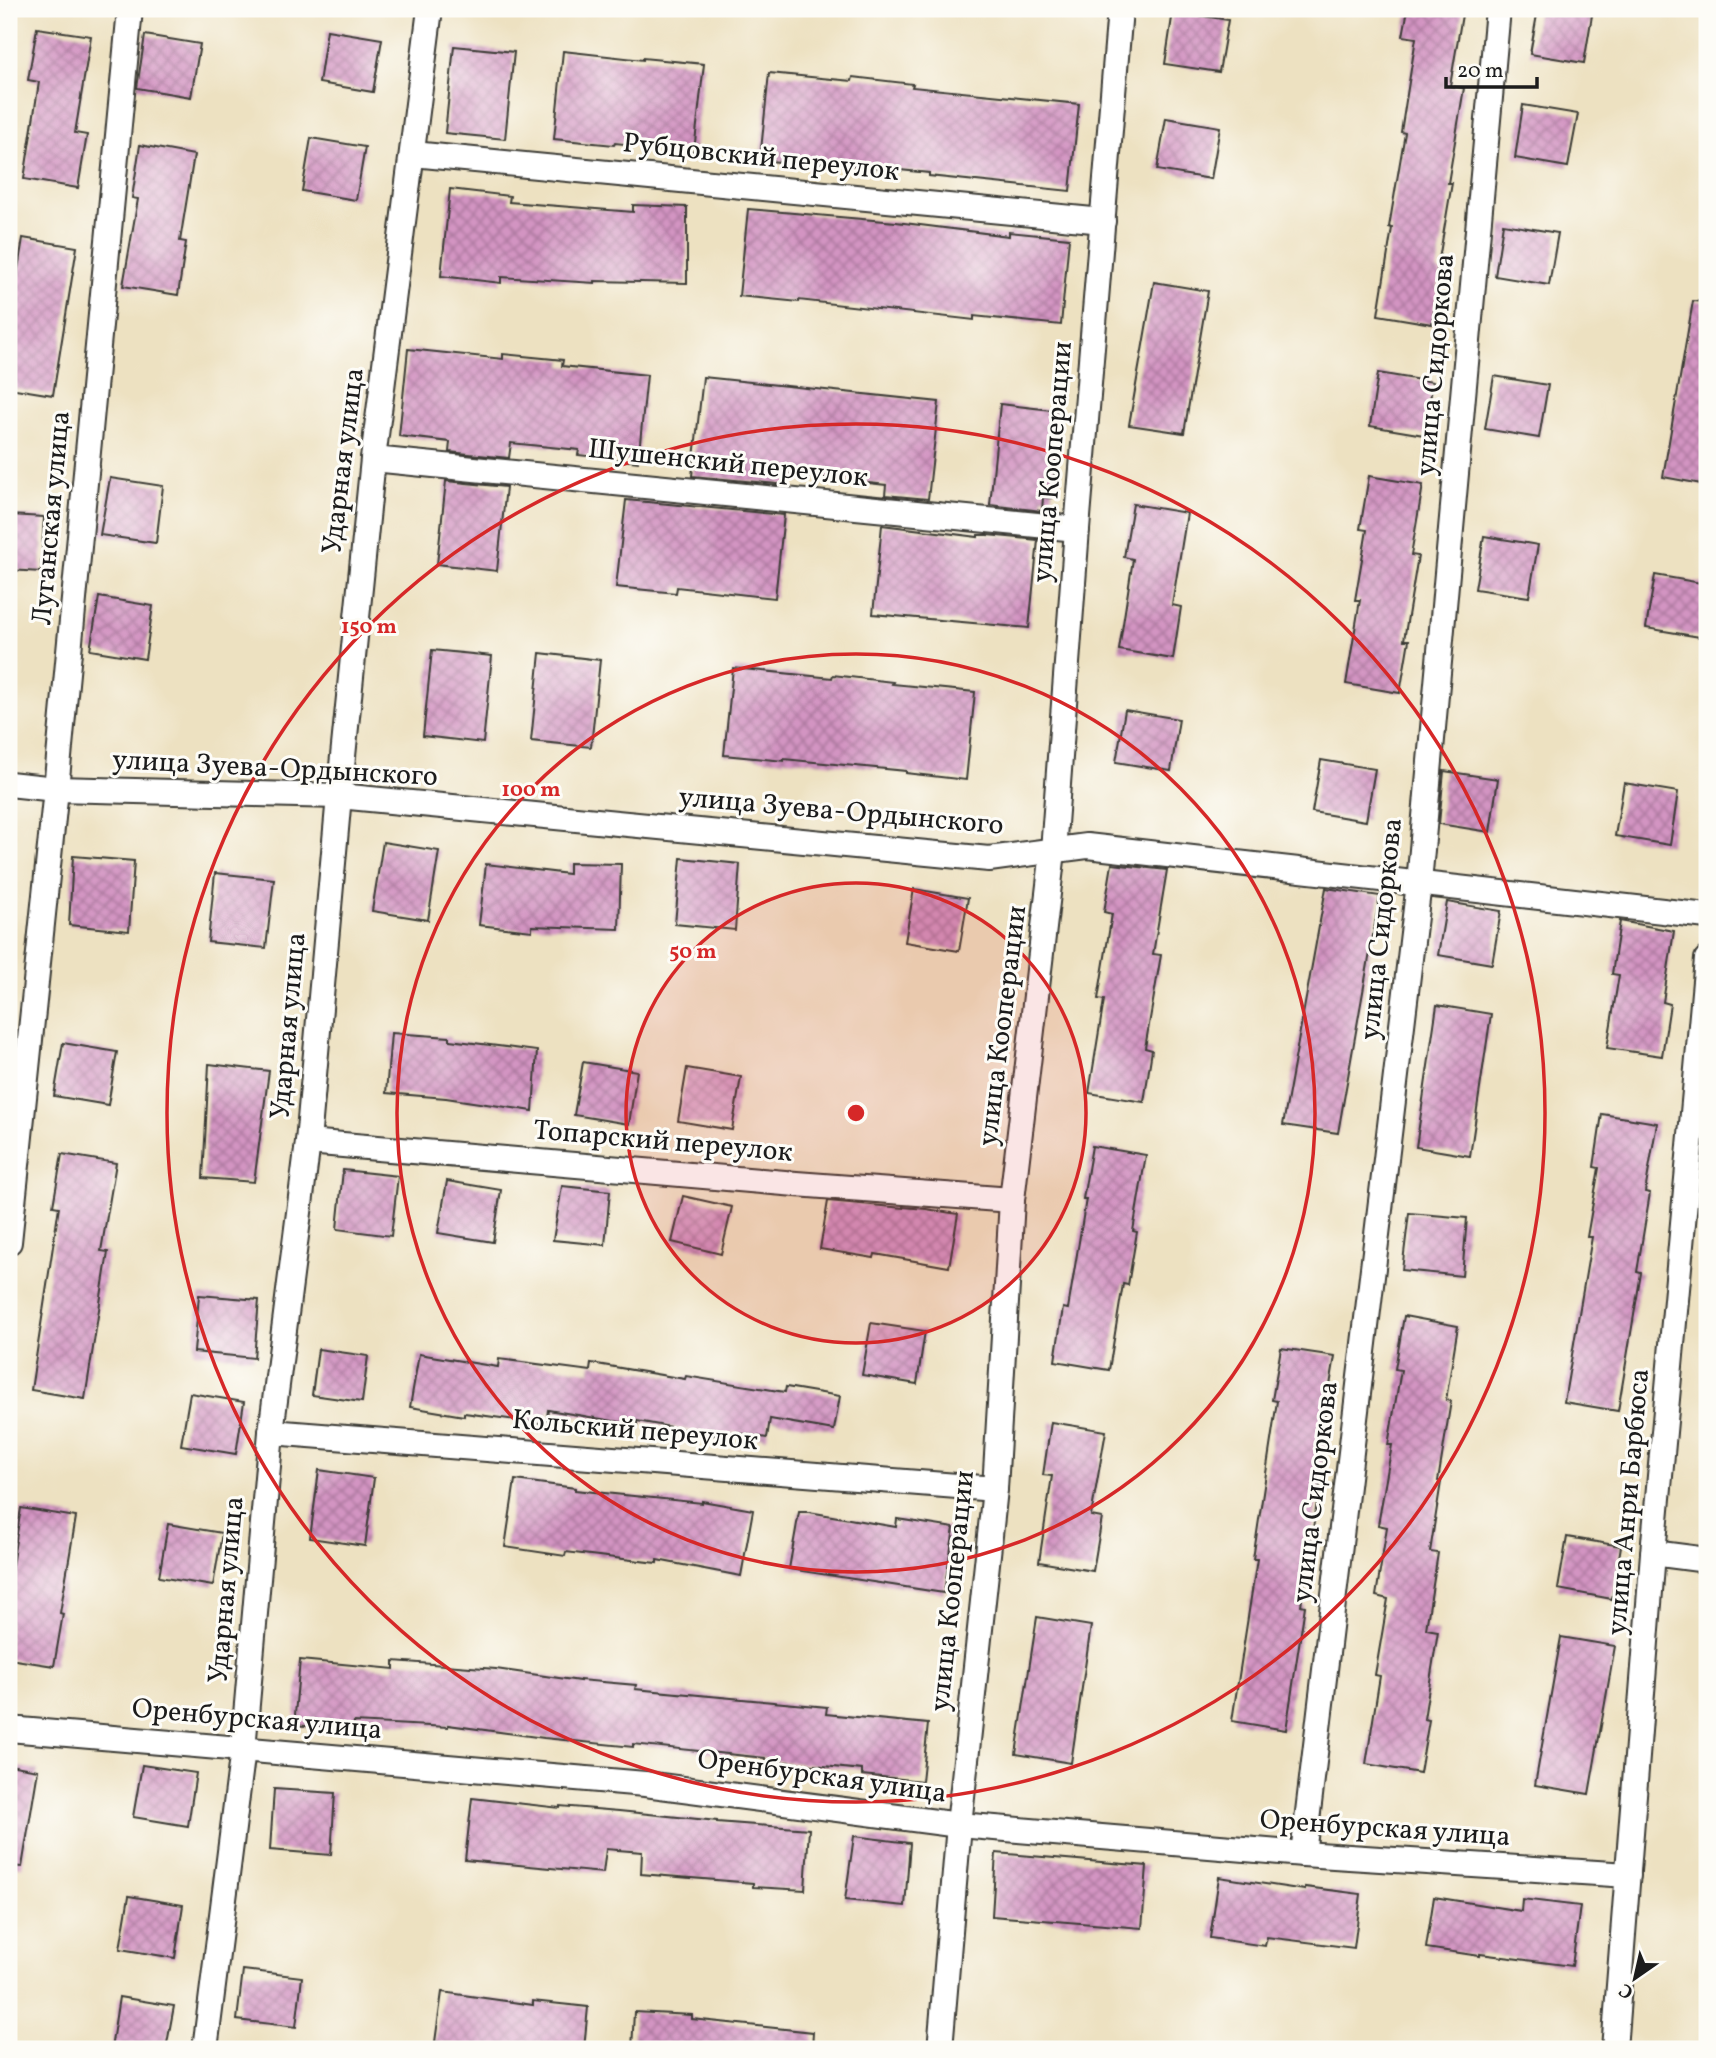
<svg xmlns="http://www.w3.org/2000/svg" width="1716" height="2058" font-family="Vollkorn,serif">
	<defs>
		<pattern id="building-cross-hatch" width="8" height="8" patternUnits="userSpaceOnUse" patternTransform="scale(1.75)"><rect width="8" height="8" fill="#d394c2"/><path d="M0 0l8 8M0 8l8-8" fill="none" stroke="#aa789d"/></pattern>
	</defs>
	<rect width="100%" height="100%" fill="#fdfcf7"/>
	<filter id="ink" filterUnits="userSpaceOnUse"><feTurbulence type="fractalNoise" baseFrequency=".0143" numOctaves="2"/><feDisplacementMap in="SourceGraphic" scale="14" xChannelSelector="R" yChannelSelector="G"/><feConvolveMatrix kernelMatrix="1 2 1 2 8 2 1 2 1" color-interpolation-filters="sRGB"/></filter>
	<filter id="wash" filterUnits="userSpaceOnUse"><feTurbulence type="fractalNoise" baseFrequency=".00686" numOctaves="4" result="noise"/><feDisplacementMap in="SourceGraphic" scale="28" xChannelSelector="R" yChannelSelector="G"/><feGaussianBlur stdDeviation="1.57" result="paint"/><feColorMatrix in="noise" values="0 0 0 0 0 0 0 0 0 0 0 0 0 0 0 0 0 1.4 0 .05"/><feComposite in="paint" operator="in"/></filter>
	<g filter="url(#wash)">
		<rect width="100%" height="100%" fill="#ede1c1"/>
		<g id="blocks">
			<g fill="url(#building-cross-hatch)">
				<path d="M1408 9H1463L1450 86 1464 88 1448 183H1452L1437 271H1441L1432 324 1378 315 1392 228 1389 227 1405 133 1401 132 1416 38 1403 36Z"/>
				<path d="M1538 9H1593L1584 63 1530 54Z"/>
				<path d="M1173 11 1228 20 1219 72 1165 64Z"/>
				<path d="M37 28 91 36 75 133 87 135 78 188 24 179 39 82 28 80Z"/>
				<path d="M327 30 382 39 373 92 319 83Z"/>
				<path d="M145 35 200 44 191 97 137 88Z"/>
				<path d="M454 46 514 52 505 139 445 133Z"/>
				<path d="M563 51 643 60V58L704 64 694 151 615 143 614 145 554 139Z"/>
				<path d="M769 73 852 81 853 77 913 84 912 87 1079 104 1070 191 929 176V173L821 162 820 166 760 160Z"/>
				<path d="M1523 105 1578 114 1568 167 1515 158Z"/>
				<path d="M1166 118 1220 127 1211 179 1157 170Z"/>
				<path d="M311 138 365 147 356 200 302 191Z"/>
				<path d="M140 145 194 155 180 241 186 242 178 295 123 286 138 199 132 198Z"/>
				<path d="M450 189 510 196 509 202 633 212V205L687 207V283L595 281V283L501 277V283L441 276Z"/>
				<path d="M748 209 896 222 1009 236V232L1069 238 1061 325 974 316V320L799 300V302L739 296Z"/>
				<path d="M1503 224 1558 233 1549 285 1495 276Z"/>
				<path d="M23 238 77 247 53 395 9 388V325Z"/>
				<path d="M1154 282 1208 291 1184 433 1129 425Z"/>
				<path d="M1693 301 1707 302V485L1663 477Z"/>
				<path d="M408 349 503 359V354L563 360 562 366 647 375 638 462 578 455 579 450 511 443 509 458 449 452 450 442 399 436Z"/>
				<path d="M1378 373 1433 382 1424 435 1370 426Z"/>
				<path d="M1494 376 1548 385 1539 438 1485 429Z"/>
				<path d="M703 377 939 402 928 499 885 495 886 485 788 474 787 485 692 476Z"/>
				<path d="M1000 404 1060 411 1052 498 1043 497 1042 511 990 505Z"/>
				<path d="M1369 476 1423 485 1411 555 1418 556 1404 640H1409L1400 693 1346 684 1360 600H1355L1367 530 1360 529Z"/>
				<path d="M110 478 163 486 156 543 100 535Z"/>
				<path d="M446 481 506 487 497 571 437 564Z"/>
				<path d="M626 500 784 515 775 598 677 587 676 593 616 587Z"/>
				<path d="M1133 504 1187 513 1172 605 1181 607 1173 659 1119 650 1133 559 1124 557Z"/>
				<path d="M9 515 44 517 41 572 9 570Z"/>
				<path d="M882 525 978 537V535H987L1038 540 1029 628 873 614Z"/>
				<path d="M1484 536 1538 545 1529 597 1475 589Z"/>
				<path d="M1655 575 1707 584 1700 637 1646 628Z"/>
				<path d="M99 597 153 606 145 659 90 650Z"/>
				<path d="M432 650 492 656 483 743 423 736Z"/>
				<path d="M540 653 600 660 591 747 531 741Z"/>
				<path d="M733 668 832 678 833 675 893 682 892 684 975 692 966 780 906 773V771L784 759V761L724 755Z"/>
				<path d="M1125 710 1179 719 1171 771 1116 762Z"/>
				<path d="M1321 760 1375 769 1366 821 1312 812Z"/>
				<path d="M1444 771 1498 779 1490 832 1439 824Z"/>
				<path d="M1624 783 1678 792 1670 845 1615 836Z"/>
				<path d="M383 842 439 851 428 920 372 911Z"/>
				<path d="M73 856 134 861 129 931 69 925Z"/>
				<path d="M681 858 740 864 735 930 675 924Z"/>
				<path d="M569 863 621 864 619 929 532 926V931L479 925 486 864 569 874Z"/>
				<path d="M1112 864 1167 870 1153 954 1161 955 1145 1048 1152 1050 1144 1102 1089 1093 1104 1000 1098 999 1112 914 1104 912Z"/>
				<path d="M215 873 274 879 266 948 208 942Z"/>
				<path d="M1326 888 1380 896 1338 1133 1283 1125Z"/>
				<path d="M914 889 968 898 959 951 905 942Z"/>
				<path d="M1447 902 1501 911 1492 964 1438 955Z"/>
				<path d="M1620 921 1674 931 1663 1002 1670 1004 1662 1056 1607 1048 1619 975 1612 974Z"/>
				<path d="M1437 1005 1491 1014 1470 1156 1416 1147Z"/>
				<path d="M391 1033 450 1037V1040L537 1051 533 1111 446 1098 386 1093Z"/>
				<path d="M63 1043 117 1052 108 1105 54 1096Z"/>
				<path d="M583 1062 637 1071 629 1124 574 1115Z"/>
				<path d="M209 1064 269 1071 254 1182 203 1178Z"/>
				<path d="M687 1068 741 1077 732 1130 678 1121Z"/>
				<path d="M1602 1114 1657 1123 1645 1192 1650 1193 1637 1272 1641 1273 1618 1411 1564 1402 1592 1237H1587L1599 1168 1594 1167Z"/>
				<path d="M1092 1146 1146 1155 1133 1231 1137 1232 1128 1285 1123 1284 1109 1370 1055 1361 1063 1308 1068 1309 1086 1199H1083Z"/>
				<path d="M62 1154 116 1163 101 1251 108 1252 85 1399 31 1390 59 1207 53 1206Z"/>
				<path d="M343 1170 398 1176 391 1236 337 1229Z"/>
				<path d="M447 1181 501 1190 493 1242 438 1233Z"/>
				<path d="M562 1186 610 1191 605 1245 553 1240Z"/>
				<path d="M683 1196 732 1207 721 1254 672 1242Z"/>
				<path d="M828 1201 903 1208V1207L926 1209 958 1214 949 1267 875 1254 874 1258 820 1249Z"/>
				<path d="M1409 1213 1467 1218 1462 1276 1402 1270Z"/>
				<path d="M199 1295 259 1300 254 1358 194 1352Z"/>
				<path d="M1404 1316 1458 1326 1446 1400 1451 1401 1438 1481 1441 1482 1430 1552 1438 1553 1426 1629 1438 1631 1424 1719 1429 1720 1420 1773 1366 1764 1380 1676 1375 1675 1388 1599 1376 1596 1387 1527 1378 1525 1392 1445H1388L1401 1370 1395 1369Z"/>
				<path d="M871 1323 925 1331 917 1384 862 1375Z"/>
				<path d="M1281 1348 1335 1356 1321 1438 1327 1439 1301 1605 1305 1606 1286 1730 1232 1721 1257 1559H1253L1277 1401 1272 1400Z"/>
				<path d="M318 1349 368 1356 362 1402 312 1395Z"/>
				<path d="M419 1354 498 1367 499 1359 590 1371 591 1363 685 1379 686 1376 785 1392 786 1387 840 1396 834 1430 770 1419 767 1438 732 1432 731 1438 637 1421V1425L548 1410 546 1424 464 1413V1416L410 1407Z"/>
				<path d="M190 1393 244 1402 236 1454 181 1445Z"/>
				<path d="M1051 1422 1106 1431 1091 1516 1102 1518 1093 1571 1039 1562 1052 1476 1043 1475Z"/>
				<path d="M319 1470 374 1478 365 1546 310 1538Z"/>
				<path d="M515 1480 575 1488V1490L702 1503V1501L753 1510 741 1576 657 1560V1563L566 1552 565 1556 505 1547Z"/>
				<path d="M21 1508 76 1517 60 1613 63 1614 54 1666 9 1659V1585Z"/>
				<path d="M799 1512H809L896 1527 897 1519 954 1528 944 1593 789 1569Z"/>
				<path d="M168 1524 222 1533 213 1586 159 1577Z"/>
				<path d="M1567 1537 1621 1546 1612 1599 1558 1589Z"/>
				<path d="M1037 1617 1091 1626 1071 1763 1016 1754Z"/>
				<path d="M1561 1637 1615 1646 1589 1794 1535 1785Z"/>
				<path d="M300 1660 394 1669V1661L496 1669 580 1681V1680L636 1685 635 1689 827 1707 826 1714 928 1724 922 1781 862 1775V1770L765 1760V1758L633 1744V1747L544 1738 448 1725V1727L354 1722 353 1730 294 1725Z"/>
				<path d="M9 1765 38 1770 22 1867 9 1866Z"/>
				<path d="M142 1765 196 1773 188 1826 133 1817Z"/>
				<path d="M274 1789 335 1793 331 1855 270 1850Z"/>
				<path d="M472 1798 560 1808V1806L619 1811 717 1821V1822L809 1829 805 1890 753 1887V1883L641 1874 642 1852 606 1849 603 1873 465 1860Z"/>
				<path d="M854 1836 910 1843 905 1906 845 1900Z"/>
				<path d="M996 1853 1147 1866 1142 1928 992 1916Z"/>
				<path d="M1219 1877 1305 1890V1887L1361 1894 1354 1948 1267 1937 1265 1946 1210 1938Z"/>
				<path d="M129 1896 183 1905 175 1958 120 1949Z"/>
				<path d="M1434 1897 1521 1911 1522 1899 1580 1906 1572 1966 1480 1954V1956L1426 1948Z"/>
				<path d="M243 1970 302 1977 296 2027 237 2020Z"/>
				<path d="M442 1992 533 2005V2001L588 2007 584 2049H484L435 2042Z"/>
				<path d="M119 1997 174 2006 166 2049H111Z"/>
				<path d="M634 2012 692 2015V2019L813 2032 812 2049H632Z"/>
			</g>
		</g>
	</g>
	<g filter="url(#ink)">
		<use href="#blocks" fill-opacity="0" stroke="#3b3a35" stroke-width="2"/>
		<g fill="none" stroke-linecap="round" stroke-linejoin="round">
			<g stroke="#3b3a35" stroke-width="28">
				<g id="street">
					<path d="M413 154 1103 221"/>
					<path d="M373 459 1077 529"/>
					<path d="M9 784 56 789 339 796 989 859 1087 846 1707 916"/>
					<path d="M308 1142 796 1184 1012 1200"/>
					<path d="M9 1242 56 789 130 9"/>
					<path d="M271 1432 995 1489"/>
					<path d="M1653 1553 1707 1560"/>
					<path d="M9 1729 645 1784 959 1825 1303 1854 1628 1875"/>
					<path d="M1303 1854 1419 883 1498 9"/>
					<path d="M205 2049 243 1749 271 1432 308 1142 339 796 373 459 430 9"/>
					<path d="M940 2049 959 1825 995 1489 1012 1200 1053 851 1077 529 1120 9"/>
					<path d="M1614 2049 1653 1553 1707 959"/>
				</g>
			</g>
			<use href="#street" stroke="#fff" stroke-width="24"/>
		</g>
	</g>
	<circle cx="856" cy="1113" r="230" fill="#d62828" fill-opacity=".12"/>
	<g fill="none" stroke="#d62828" stroke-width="3.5">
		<circle cx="856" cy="1113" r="230"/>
		<circle cx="856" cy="1113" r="459"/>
		<circle cx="856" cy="1113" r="689"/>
	</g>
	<g text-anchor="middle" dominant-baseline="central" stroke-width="6" stroke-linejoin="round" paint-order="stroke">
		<g font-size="28" fill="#1c1c1c" stroke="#fdfcf7">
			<text transform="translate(761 158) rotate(6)">Рубцовский переулок</text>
			<text transform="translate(1436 365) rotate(-85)">улица Сидоркова</text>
			<text transform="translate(344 461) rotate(-83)">Ударная улица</text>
			<text transform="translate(1053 462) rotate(-85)">улица Кооперации</text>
			<text transform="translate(728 464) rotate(6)">Шушенский переулок</text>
			<text transform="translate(52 518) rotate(-85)">Луганская улица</text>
			<text transform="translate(275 769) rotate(3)">улица Зуева-Ордынского</text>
			<text transform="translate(841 812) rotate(5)">улица Зуева-Ордынского</text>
			<text transform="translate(1382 929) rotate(-84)">улица Сидоркова</text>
			<text transform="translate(289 1026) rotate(-85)">Ударная улица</text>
			<text transform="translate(1003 1026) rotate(-83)">улица Кооперации</text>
			<text transform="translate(663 1142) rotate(5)">Топарский переулок</text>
			<text transform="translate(635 1431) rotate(5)">Кольский переулок</text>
			<text transform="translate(1316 1492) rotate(-83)">улица Сидоркова</text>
			<text transform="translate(1629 1502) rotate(-85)">улица Анри Барбюса</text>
			<text transform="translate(227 1590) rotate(-85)">Ударная улица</text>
			<text transform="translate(953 1591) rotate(-84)">улица Кооперации</text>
			<text transform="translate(257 1720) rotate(5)">Оренбурская улица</text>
			<text transform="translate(822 1777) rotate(8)">Оренбурская улица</text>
			<text transform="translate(1385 1829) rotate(4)">Оренбурская улица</text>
		</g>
	</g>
	<circle cx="856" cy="1113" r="10" fill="#d62828" stroke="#fdfcf7" stroke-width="3.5"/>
	<g font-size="21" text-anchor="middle" font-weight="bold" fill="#d62828" stroke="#fdfcf7" stroke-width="6" stroke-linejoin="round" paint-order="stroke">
		<text x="369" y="633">150 m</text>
		<text x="531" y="796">100 m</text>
		<text x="693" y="958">50 m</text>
	</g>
	<rect width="1716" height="2058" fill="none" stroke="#fdfcf7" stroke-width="35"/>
	<g transform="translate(1635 1978) rotate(214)" stroke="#fdfcf7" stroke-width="5" paint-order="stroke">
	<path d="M0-5L12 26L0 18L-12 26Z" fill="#1c1c1c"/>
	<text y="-10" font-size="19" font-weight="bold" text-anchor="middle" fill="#1c1c1c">С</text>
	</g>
	<path d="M1446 77v10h91v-10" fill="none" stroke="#1c1c1c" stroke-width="3.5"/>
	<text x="1457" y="77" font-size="21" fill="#1c1c1c" stroke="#fdfcf7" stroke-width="5" paint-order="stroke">20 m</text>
</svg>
